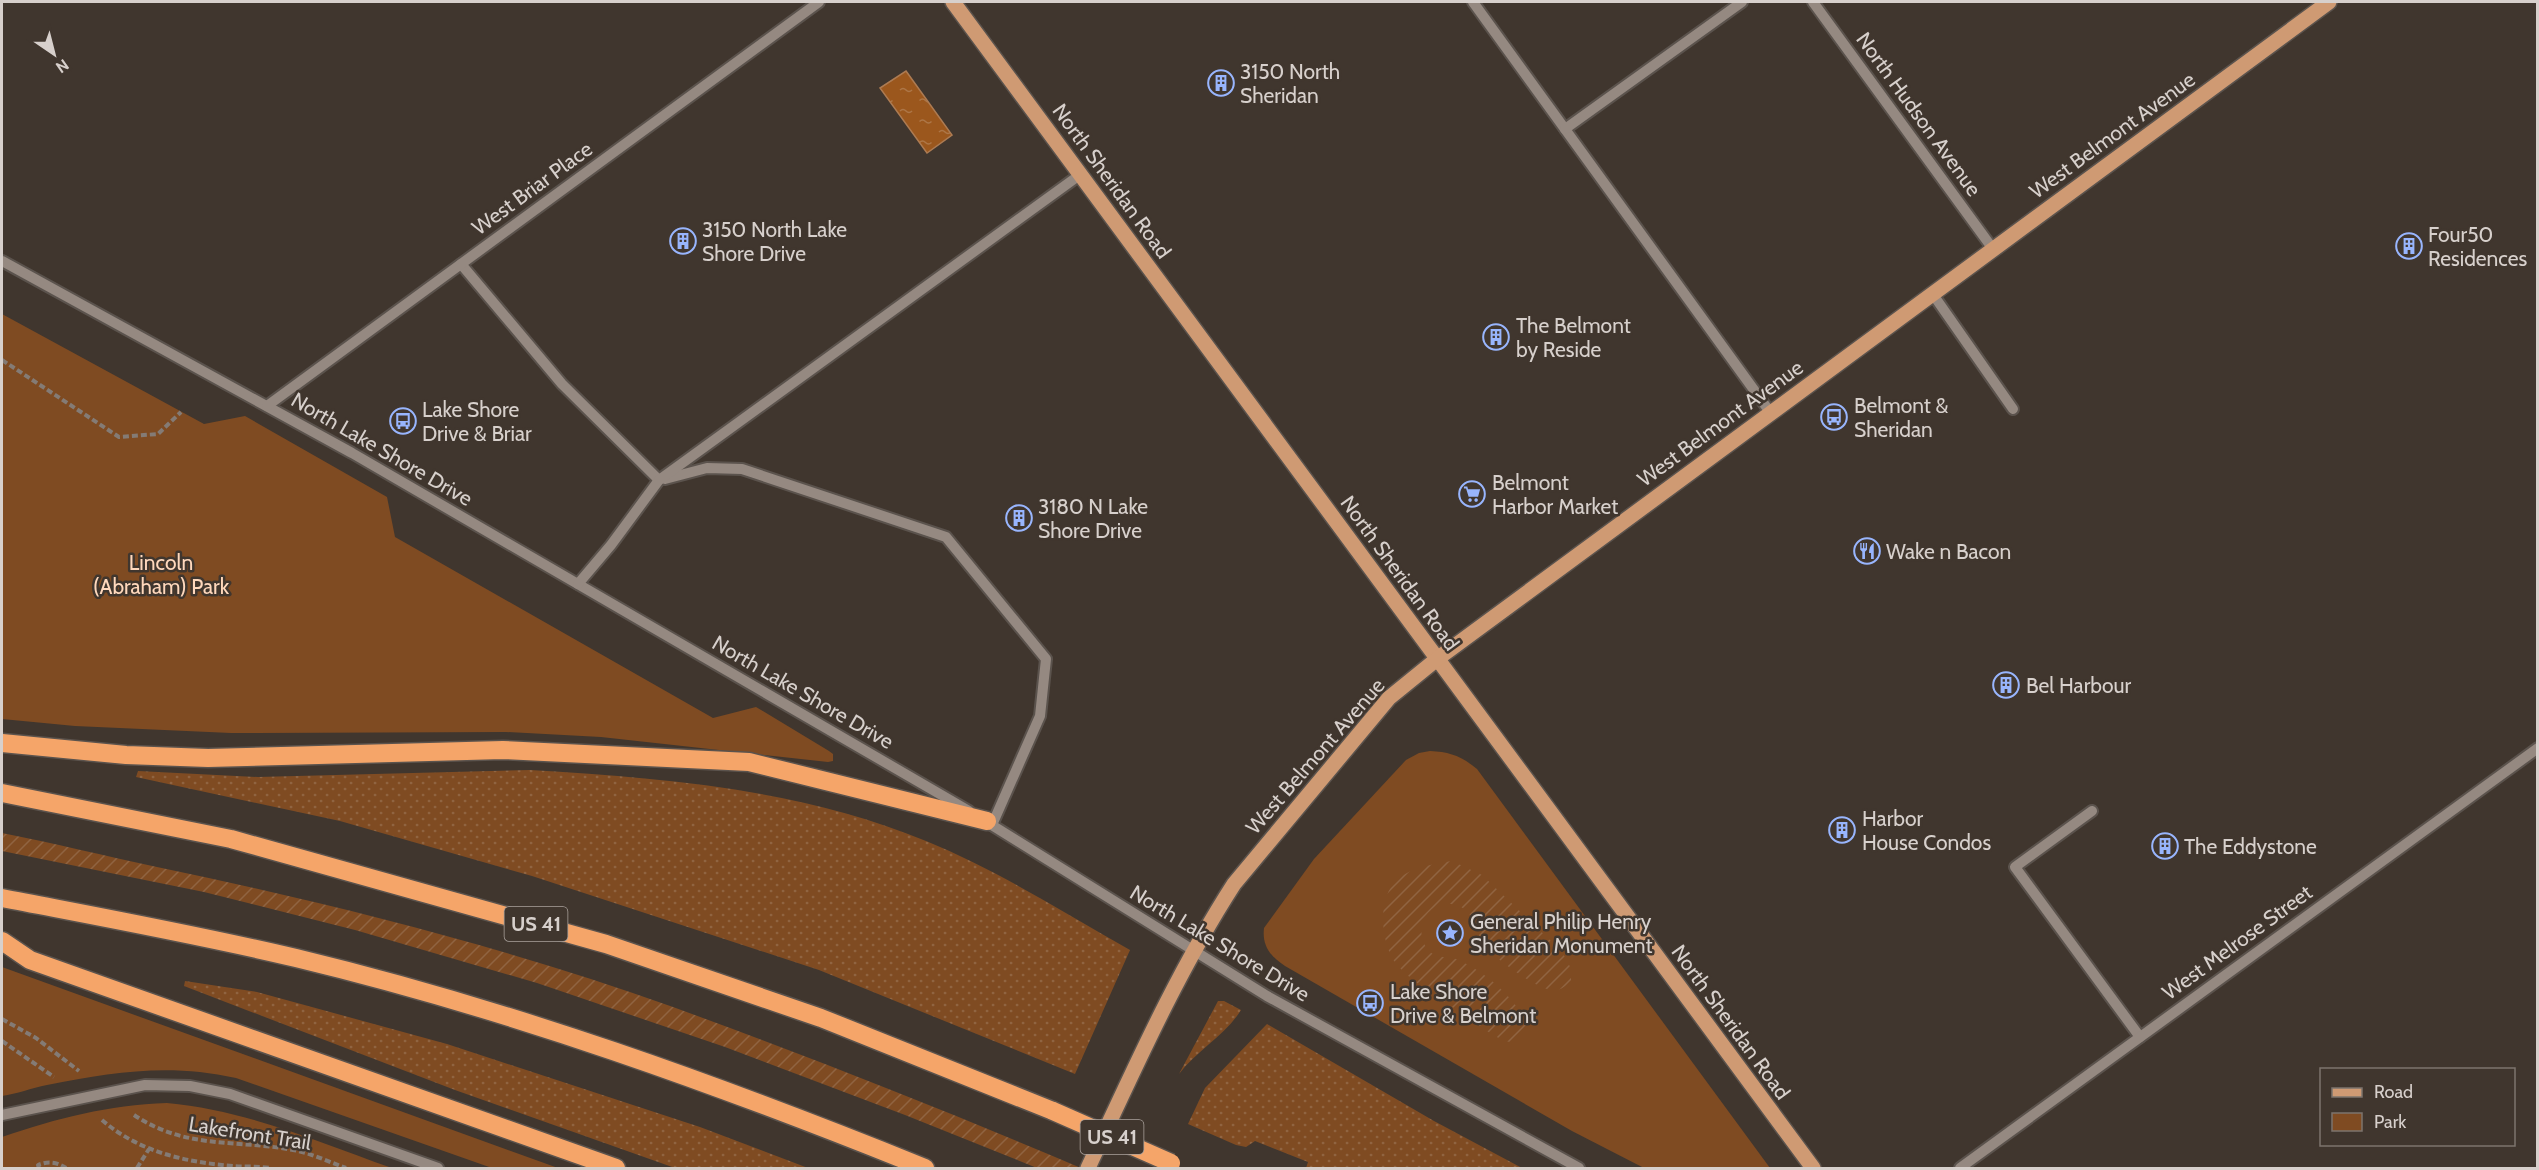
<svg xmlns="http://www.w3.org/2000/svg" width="2539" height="1170" font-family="Cabin,sans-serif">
	<defs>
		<pattern id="grass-dots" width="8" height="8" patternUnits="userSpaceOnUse" patternTransform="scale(1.5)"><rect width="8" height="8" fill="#7f4b22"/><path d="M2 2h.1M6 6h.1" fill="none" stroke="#906441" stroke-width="1.8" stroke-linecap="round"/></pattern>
		<pattern id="garden-furrows" width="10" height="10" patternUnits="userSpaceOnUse" patternTransform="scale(1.5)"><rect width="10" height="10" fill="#7f4b22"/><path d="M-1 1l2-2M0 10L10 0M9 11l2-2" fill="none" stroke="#906441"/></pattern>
		<pattern id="water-ripples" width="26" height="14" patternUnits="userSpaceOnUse" patternTransform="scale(1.5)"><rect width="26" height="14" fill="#9b571d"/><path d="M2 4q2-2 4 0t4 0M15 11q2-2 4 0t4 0" fill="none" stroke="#ad7647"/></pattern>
	</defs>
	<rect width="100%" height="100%" fill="#40362e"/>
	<g fill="url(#grass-dots)">
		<path d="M530 770C664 778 801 789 926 841 997 870 1063 912 1130 950L1075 1074 819 970 532 876 340 821 136 777 138 771 258 777Z"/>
		<path d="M185 981 257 992 447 1044 700 1127 808 1168H675L455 1090 184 986Z"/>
		<path d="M1218 1001H1224L1241 1010C1226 1035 1197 1050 1179 1074Z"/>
		<path d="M1267 1024 1434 1121 1522 1168H1306L1308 1162 1255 1141 1246 1147 1236 1145 1188 1124 1205 1088Z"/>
	</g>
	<g fill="#7f4b22">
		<path d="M2 314 204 424 245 416 387 497 395 537 713 718 756 707 829 751 833 754V761L828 762 601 737 506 732 231 733 75 726 2 719Z"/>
		<path d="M1430 751C1450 752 1461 756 1477 769L1770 1168H1644L1572 1131 1285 966C1270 956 1262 946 1264 928L1314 859 1406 760 1419 753Z"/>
		<path d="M2 967 558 1168H492L236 1078C169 1063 113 1072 47 1085 31 1088 17 1094 2 1096Z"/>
		<path d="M167 1103C246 1110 318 1142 392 1168H2V1137C58 1118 108 1105 167 1103Z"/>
	</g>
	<g fill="url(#garden-furrows)">
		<path d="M2 833C54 843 105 856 157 867 331 903 505 947 673 1007 810 1057 947 1111 1081 1168H1037L905 1115 725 1047 537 983 355 930 204 892 2 851Z"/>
		<path d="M1452 861 1482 875 1551 941 1566 958 1571 969V981C1565 987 1560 991 1551 990 1537 988 1503 964 1493 954 1487 948 1481 939 1477 932 1474 926 1474 920 1470 915 1461 902 1441 900 1430 911 1418 922 1419 941 1430 952 1439 959 1447 956 1456 959 1487 972 1513 997 1529 1025 1526 1034 1520 1043 1510 1042 1497 1040 1474 1022 1463 1014 1441 999 1415 985 1397 965 1381 946 1376 898 1397 880 1411 867 1434 864 1452 861Z"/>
	</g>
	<path fill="url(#water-ripples)" stroke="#ad7b52" stroke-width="1.5" d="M906 71 952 135 927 153 880 88Z"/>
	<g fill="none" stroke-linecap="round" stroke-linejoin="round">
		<g stroke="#5b534d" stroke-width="14">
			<g id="minor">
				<path d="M1473 2 1770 412"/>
				<path d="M1813 2 1993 249"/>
				<path d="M1565 129 1742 2"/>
				<path d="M2 261 352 453 969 811"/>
				<path d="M461 264 562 384 659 480"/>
				<path d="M1932 293 2013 409"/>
				<path d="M267 406 819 2"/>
				<path d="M665 479 707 468 742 469 946 537 1046 659 1040 716 992 825"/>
				<path d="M578 584 611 545 659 480 1081 174"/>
				<path d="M2092 811 2015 867 2140 1037"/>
				<path d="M982 819 1267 996 1579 1168"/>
				<path d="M2 1115 145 1085 190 1086 230 1094 438 1168"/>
				<path d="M1960 1168 2538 748"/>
			</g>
		</g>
		<g stroke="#5b534d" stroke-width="18">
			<g id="major">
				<path d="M953 2 1813 1168"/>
				<path d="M1088 1168C1133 1072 1176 974 1234 884L1389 698 1437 659 2329 2"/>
			</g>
		</g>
		<g stroke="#5b534d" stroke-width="21">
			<g id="highway">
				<path d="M2 743 126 755 208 758 503 750 749 762 987 821"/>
				<path d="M2 793 231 839 606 944 821 1018 1053 1111"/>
				<path d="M2 898C100 917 199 935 296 958 512 1010 719 1085 925 1168"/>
				<path d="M2 941 30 960 616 1168"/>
			</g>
		</g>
		<g stroke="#847b75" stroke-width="4" stroke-dasharray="6 3" stroke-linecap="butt">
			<path d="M2 360 119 437 158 434 181 412"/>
			<path d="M2 1019 36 1038 79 1071"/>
			<path d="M2 1041 54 1077"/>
			<path d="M134 1115C187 1150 235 1139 293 1150 311 1153 329 1162 346 1168"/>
			<path d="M102 1120C139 1152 185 1162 233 1166 245 1167 258 1166 270 1168"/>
			<path d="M26 1167V1168"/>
			<path d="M39 1168 38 1165C48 1161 57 1162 66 1168"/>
			<path d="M137 1168 149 1149"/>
		</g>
		<use href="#minor" stroke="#958981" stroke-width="10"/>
		<use href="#major" stroke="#cf9a73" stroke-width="15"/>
		<use href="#highway" stroke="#f5a569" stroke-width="18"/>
		<g stroke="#5b534d" stroke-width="21" stroke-linecap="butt">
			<path id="highway-bridge" d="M1053 1111 1171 1163"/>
		</g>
		<use href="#highway-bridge" stroke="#f5a569" stroke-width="18"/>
	</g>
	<defs>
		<g id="building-ring" transform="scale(1.35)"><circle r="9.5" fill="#40362e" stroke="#98b5fd" stroke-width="1.5"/><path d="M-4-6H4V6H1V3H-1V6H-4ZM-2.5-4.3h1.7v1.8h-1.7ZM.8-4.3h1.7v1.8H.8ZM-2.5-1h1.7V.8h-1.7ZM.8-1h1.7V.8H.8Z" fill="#98b5fd"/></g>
		<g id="bus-ring" transform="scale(1.35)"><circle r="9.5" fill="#40362e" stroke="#98b5fd" stroke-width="1.5"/><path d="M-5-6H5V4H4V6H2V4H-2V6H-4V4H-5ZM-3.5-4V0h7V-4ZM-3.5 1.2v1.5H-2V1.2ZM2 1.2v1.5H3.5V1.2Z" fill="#98b5fd"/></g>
		<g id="supermarket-ring" transform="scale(1.35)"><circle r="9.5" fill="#40362e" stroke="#98b5fd" stroke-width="1.5"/><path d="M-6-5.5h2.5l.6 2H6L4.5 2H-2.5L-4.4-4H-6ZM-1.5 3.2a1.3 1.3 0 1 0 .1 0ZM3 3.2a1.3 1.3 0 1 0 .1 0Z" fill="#98b5fd"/></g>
		<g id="restaurant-ring" transform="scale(1.35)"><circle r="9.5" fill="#40362e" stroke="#98b5fd" stroke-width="1.5"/><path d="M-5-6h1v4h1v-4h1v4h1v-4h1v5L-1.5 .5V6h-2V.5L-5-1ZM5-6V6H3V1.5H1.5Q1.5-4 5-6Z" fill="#98b5fd"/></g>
		<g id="sight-ring" transform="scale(1.35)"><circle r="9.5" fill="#40362e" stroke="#98b5fd" stroke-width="1.5"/><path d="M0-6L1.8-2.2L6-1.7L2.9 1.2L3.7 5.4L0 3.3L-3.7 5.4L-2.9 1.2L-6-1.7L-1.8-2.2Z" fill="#98b5fd"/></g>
	</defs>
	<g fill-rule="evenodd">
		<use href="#building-ring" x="1221" y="83"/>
		<use href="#building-ring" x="683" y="241"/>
		<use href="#building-ring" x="2409" y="246"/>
		<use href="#building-ring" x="1496" y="337"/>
		<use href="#bus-ring" x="1834" y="417"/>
		<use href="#bus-ring" x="403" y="421"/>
		<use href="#supermarket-ring" x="1472" y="494"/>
		<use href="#building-ring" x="1019" y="518"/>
		<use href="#restaurant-ring" x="1867" y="551"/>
		<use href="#building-ring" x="2006" y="685"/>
		<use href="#building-ring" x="1842" y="830"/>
		<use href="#building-ring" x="2165" y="846"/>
		<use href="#sight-ring" x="1450" y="933"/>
		<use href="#bus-ring" x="1370" y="1003"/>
	</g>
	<g text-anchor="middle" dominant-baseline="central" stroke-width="5" stroke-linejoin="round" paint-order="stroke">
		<g fill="#40362e" stroke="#aaa29d" stroke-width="1.5">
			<rect x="504.5" y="907" width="63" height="34" rx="4.5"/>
			<rect x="1080.5" y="1120" width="63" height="34" rx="4.5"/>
		</g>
		<g font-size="20" font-weight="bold" fill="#d7d0cc">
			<text x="536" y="924">US 41</text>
			<text x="1112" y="1137">US 41</text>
		</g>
		<g font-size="21" fill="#d7d0cc" stroke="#40362e" text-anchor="start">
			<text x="1240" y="71">3150 North<tspan x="1240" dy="24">Sheridan</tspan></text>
			<text x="702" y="229">3150 North Lake<tspan x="702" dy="24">Shore Drive</tspan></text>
			<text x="2428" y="234">Four50<tspan x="2428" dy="24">Residences</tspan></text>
			<text x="1516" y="325">The Belmont<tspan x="1516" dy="24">by Reside</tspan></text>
			<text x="1854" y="405">Belmont &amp;<tspan x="1854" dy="24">Sheridan</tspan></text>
			<text x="422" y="409">Lake Shore<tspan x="422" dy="24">Drive &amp; Briar</tspan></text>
			<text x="1492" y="482">Belmont<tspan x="1492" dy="24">Harbor Market</tspan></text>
			<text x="1038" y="506">3180 N Lake<tspan x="1038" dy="24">Shore Drive</tspan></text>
			<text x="1886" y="551">Wake n Bacon</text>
			<text x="2026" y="685">Bel Harbour</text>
			<text x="1862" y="818">Harbor<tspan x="1862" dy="24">House Condos</tspan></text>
			<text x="2184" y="846">The Eddystone</text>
			<text x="1470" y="921">General Philip Henry<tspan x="1470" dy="24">Sheridan Monument</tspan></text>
			<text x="1390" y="991">Lake Shore<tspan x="1390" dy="24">Drive &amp; Belmont</tspan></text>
		</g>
		<g font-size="21" fill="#d7d0cc" stroke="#40362e">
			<text transform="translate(1919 114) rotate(54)">North Hudson Avenue</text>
			<text transform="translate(2112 135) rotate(-36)">West Belmont Avenue</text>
			<text transform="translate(1112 181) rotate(54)">North Sheridan Road</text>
			<text transform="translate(532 188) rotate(-36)">West Briar Place</text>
			<text transform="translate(1720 423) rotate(-36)">West Belmont Avenue</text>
			<text transform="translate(382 449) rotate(30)">North Lake Shore Drive</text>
			<text transform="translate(1400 573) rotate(54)">North Sheridan Road</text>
			<text transform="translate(803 692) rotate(30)">North Lake Shore Drive</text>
			<text transform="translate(1315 756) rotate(-49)">West Belmont Avenue</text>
			<text transform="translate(2237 942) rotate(-36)">West Melrose Street</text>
			<text transform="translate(1220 943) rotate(31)">North Lake Shore Drive</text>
			<text transform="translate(1731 1022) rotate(54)">North Sheridan Road</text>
			<text transform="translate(250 1133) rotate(9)">Lakefront Trail</text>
		</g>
		<g font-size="21" fill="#ffd8bc" stroke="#40362e">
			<text x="161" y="562">Lincoln<tspan x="161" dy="24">(Abraham) Park</tspan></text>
		</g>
	</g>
	<rect width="2539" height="1170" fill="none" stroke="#d7d0cc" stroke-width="6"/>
	<rect x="2320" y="1068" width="195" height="78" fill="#40362e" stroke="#7c746d" stroke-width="1.5"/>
	<rect x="2332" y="1088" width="30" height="9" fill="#cf9a73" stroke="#7c746d" stroke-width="1.5"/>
	<text x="2374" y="1098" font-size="18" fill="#d7d0cc">Road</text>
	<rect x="2332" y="1113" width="30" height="18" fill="#7f4b22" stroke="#7c746d" stroke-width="1.5"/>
	<text x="2374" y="1128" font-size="18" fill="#d7d0cc">Park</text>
	<g transform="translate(54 54) rotate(145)" stroke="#40362e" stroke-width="4.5" paint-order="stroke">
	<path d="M0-4.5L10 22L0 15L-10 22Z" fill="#d7d0cc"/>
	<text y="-9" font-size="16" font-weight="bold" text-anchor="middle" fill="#d7d0cc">N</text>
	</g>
</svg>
